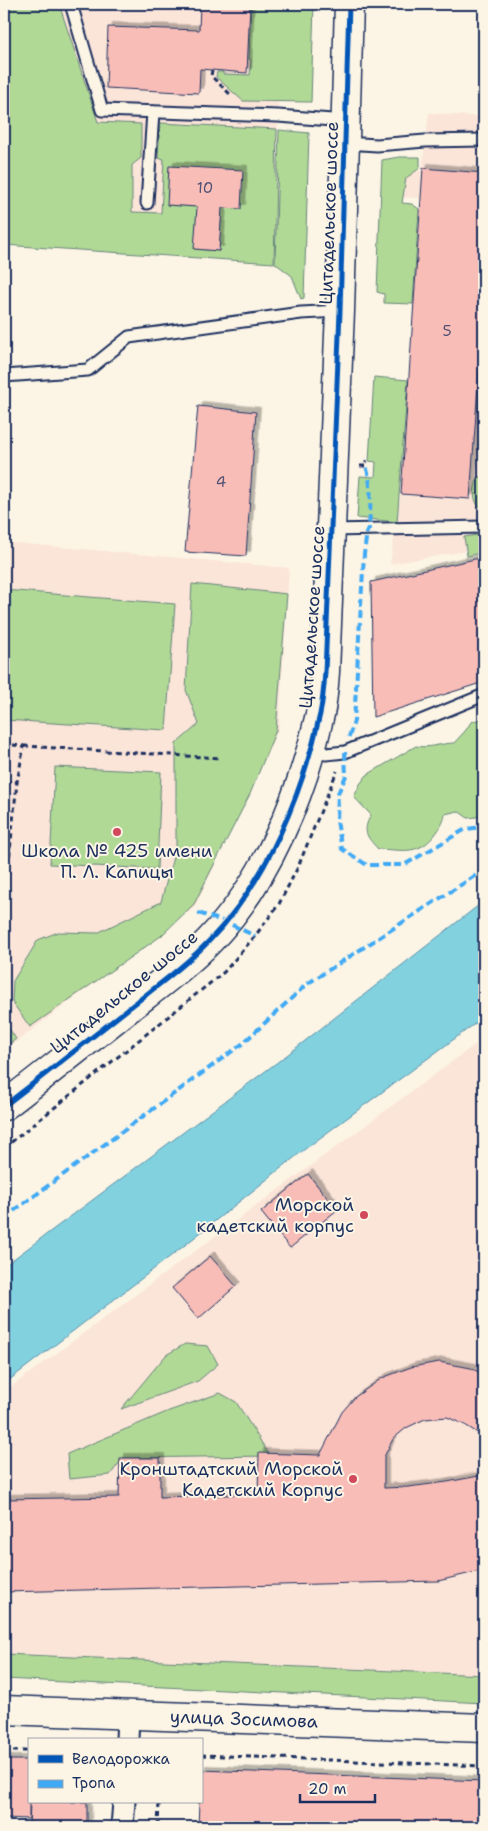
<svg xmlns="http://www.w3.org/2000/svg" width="488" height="1831" font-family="'Shantell Sans',sans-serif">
	<defs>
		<filter id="shadow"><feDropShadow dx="4.5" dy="-4.5" stdDeviation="0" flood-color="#0004"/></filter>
	</defs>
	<rect width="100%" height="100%" fill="#fcf5e5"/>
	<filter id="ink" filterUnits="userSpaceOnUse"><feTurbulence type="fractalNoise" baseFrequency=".02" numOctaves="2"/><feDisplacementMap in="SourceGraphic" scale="10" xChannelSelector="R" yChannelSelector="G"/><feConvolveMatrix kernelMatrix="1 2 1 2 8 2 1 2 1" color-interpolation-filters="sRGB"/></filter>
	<g filter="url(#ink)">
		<g fill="#fbe4d8">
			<path d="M4 4H281L274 263 55 247Z"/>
			<path d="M429 113 484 117V548L390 564 401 494 421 198 395 197 396 171H422Z"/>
			<path d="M4 542 289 568 279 728 195 907 4 1051Z"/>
			<path d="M484 1038V1675L4 1654V1392Z"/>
		</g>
		<g fill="#b1d996" stroke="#66847a" fill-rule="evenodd">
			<path d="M4 4H59L98 122 141 124V158L132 165V212L161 213 164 159 158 158 160 123 277 129 274 263 4 245ZM169 167 241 209 168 205ZM221 220 219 251 195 249Z"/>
			<path d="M251 4H314L311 102 243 101 216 77 217 72H223V74L250 75 251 60 249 59Z"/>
			<path d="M279 130 309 133 304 298 301 299 292 276 275 263Z"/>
			<path d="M399 157H420V168L406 178 402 203 412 204 419 209 413 304 384 303V294L377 292 382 160Z"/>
			<path d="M374 377 408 380 397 522 357 518 360 476 375 477 376 462 369 461Z"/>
			<path d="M479 430H484V449L478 448Z"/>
			<path d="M477 477H484V509C470 503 475 489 477 477Z"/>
			<path d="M484 534V552L467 556 464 537Z"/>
			<path d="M192 584 287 594 276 730 250 794 194 904 161 936 30 1027 12 1002 13 981 38 940 58 932 97 933 161 902 176 846V744L199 724 186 690Z"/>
			<path d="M4 590 175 604 166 730 4 720Z"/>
			<path d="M484 718V816L468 818 458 811 445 814C444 822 441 826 437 832 420 856 404 850 378 849 366 836 362 831 371 815L354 797 360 784 367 775 416 746C429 749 441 743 454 743L466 730 471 722Z"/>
			<path d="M55 767 161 772 157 869 50 864Z"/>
			<path d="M4 1021 16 1039 4 1048Z"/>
			<path d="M185 1344 208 1346 218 1364 198 1381 121 1409 166 1355Z"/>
			<path d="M220 1393 236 1402 270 1456 123 1458 110 1475 69 1479 67 1454 169 1411Z"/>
			<path d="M4 1654 484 1675V1703L4 1679Z"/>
		</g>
		<path fill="#82d1df" stroke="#5990ab" d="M484 901V1017L305 1149 180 1249 4 1384V1266L287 1055Z"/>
		<g fill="#f9bdb8" stroke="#1b2f5e" filter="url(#shadow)">
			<path d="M200 4H250L247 73 200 69 199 93 106 88 108 27 199 30Z"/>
			<path d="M169 166 243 170 241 209 222 208 219 251 194 249 197 207 167 205Z"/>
			<path d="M423 168 484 173V299L470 499 401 494Z"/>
			<path d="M198 406 256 412 246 556 185 552Z"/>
			<path d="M484 557V682L373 717 371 582Z"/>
			<path d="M308 1174 337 1210 290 1248 261 1212Z"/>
			<path d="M210 1256 236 1286 198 1319 172 1288Z"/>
			<path d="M439 1362 471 1368 484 1375V1437L465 1425 447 1417 425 1419 406 1428 393 1439 384 1457V1488L408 1487 447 1482 484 1475V1570L438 1581 4 1592V1499L119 1497 120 1458H160V1497L258 1494 259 1453 320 1455 342 1412 355 1397 382 1378 411 1367Z"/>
			<path d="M4 1760H29V1819L4 1818Z"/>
			<path d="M201 1770 484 1781V1827H198L199 1802H201Z"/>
			<path d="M30 1802H87V1827H29Z"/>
		</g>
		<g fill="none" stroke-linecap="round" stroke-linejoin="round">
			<g stroke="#1b2f5e" stroke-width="15">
				<g id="lane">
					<path d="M71 4 102 110 278 116 346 121"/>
					<path d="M345 143 377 145 425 141 484 140"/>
					<path d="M147 203 153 112"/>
					<path d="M4 376 88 370 129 337 301 313 340 311"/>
					<path d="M331 530 484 527"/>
					<path d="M311 751 326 754 345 752 484 695"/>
				</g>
			</g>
			<g stroke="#1b2f5e" stroke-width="25">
				<g id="street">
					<path d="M127 1740 128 1714"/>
					<path d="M122 1827 124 1802"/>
				</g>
			</g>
			<g stroke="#1b2f5e" stroke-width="31">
				<g id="secondary">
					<path d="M4 1106C46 1074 87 1041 129 1008 157 986 186 965 210 940 267 881 303 792 320 714 323 700 324 686 325 672L340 311 349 4"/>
					<path d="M4 1710 484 1728"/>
				</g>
			</g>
			<g stroke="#1b2f5e" stroke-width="3" stroke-dasharray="5 4" stroke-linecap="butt">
				<path d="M212 70 211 76 232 96"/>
				<path d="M360 466H366V460"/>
				<path d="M4 744 24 746 17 782H4"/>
				<path d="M24 746 220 758"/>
				<path d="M4 910 17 782"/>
				<path d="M4 1148 224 972 255 936 279 904 298 867 337 771"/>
				<path d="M4 1751H29"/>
				<path d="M201 1755 484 1766"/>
				<path d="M158 1827 159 1802"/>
			</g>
			<use href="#lane" stroke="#fcf5e5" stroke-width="11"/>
			<use href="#street" stroke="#fcf5e5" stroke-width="21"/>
			<use href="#secondary" stroke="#fcf5e5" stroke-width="28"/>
			<g stroke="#3fa9f5" stroke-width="4" stroke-dasharray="8 4" stroke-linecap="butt">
				<path d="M349 737 354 721 364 554 367 531 369 529C370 508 373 487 366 466"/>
				<path d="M345 752 346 776 338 793 337 821 342 849 367 865H404L466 829 484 827"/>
				<path d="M198 913 226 922 255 936"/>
				<path d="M4 1218 242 1044 307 984 484 870"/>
			</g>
			<g stroke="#fcf5e5" stroke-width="8">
				<path id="cycleway" d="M4 1106C46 1074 87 1041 129 1008 157 986 186 965 210 940 267 881 303 792 320 714 323 700 324 686 325 672L340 311 349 4"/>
			</g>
			<use href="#cycleway" stroke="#0057b8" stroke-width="5"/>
		</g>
	</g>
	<g fill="#d1495b" stroke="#fcf5e5" stroke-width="2">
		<circle cx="117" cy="832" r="5"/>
		<circle cx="364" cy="1215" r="5"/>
		<circle cx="353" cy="1479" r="5"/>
	</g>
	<g text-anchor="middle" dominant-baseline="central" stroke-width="4" stroke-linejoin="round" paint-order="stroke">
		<g font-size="15" fill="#525274">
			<text x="205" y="188">10</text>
			<text x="447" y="331">5</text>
			<text x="221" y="482">4</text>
		</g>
		<g font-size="18" fill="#1b2f5e" stroke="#fcf5e5">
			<text transform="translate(329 213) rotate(-88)">Цитадельское шоссе</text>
			<text transform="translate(312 617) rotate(-86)">Цитадельское шоссе</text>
			<text transform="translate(124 992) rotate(-39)">Цитадельское шоссе</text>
			<text transform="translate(244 1719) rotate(2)">улица Зосимова</text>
		</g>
		<g font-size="18" fill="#1b2f5e" stroke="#fcf5e5" text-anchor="end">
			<text x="117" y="851" text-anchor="middle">Школа № 425 имени<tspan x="117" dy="21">П. Л. Капицы</tspan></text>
			<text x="354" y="1205">Морской<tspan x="354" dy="21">кадетский корпус</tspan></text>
			<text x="343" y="1469">Кронштадтский Морской<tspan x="343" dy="21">Кадетский Корпус</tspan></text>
		</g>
	</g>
	<rect width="488" height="1831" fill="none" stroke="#fcf5e5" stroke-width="20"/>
	<rect x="10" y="10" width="468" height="1811" fill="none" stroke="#1b2f5e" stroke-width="2" filter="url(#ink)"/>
	<rect x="28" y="1738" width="175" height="65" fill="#fcf5e5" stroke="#a2a6af"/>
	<rect x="38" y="1755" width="25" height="8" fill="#0057b8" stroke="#a2a6af"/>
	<text x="72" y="1764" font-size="15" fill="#1b2f5e">Велодорожка</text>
	<rect x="38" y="1780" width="25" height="8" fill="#3fa9f5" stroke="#a2a6af"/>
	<text x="72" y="1788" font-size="15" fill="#1b2f5e">Тропа</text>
	<path d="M300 1794v8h75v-8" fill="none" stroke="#1b2f5e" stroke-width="2.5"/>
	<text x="308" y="1794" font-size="15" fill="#1b2f5e" stroke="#fcf5e5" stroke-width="4" paint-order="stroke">20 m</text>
</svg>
